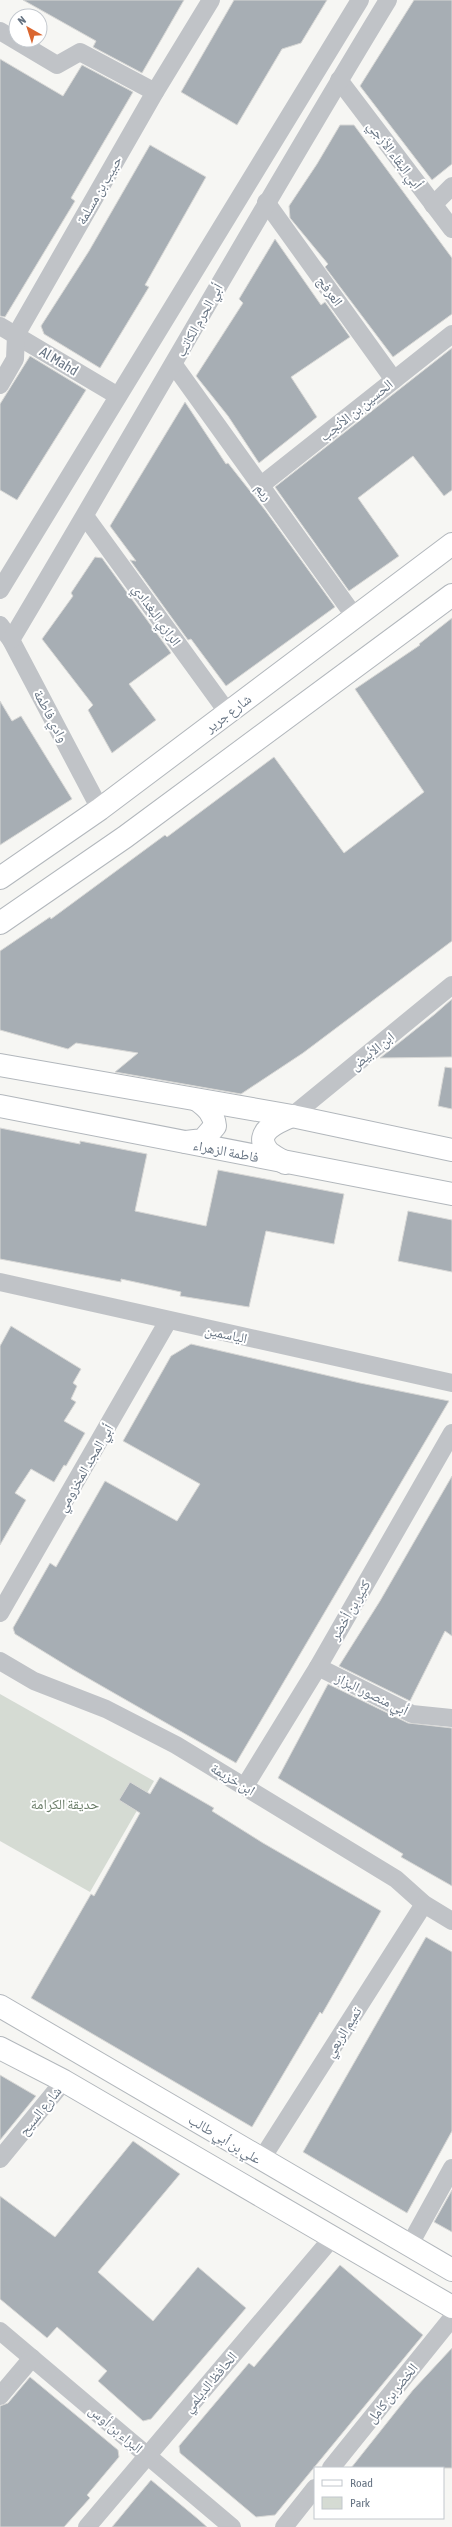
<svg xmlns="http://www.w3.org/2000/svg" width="452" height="2527" font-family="'Asap Condensed','Noto Naskh Arabic',sans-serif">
	<rect width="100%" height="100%" fill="#f6f6f3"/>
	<path fill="#d5dbd3" d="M0 1694 154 1781 90 1892 0 1841Z"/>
	<g fill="#a7aeb4" stroke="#d8d8d6">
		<path d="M23 0H184L142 73 93 47 96 41Z"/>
		<path d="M234 0H327L301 43 282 49 237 125 181 92Z"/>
		<path d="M414 0H452V164L432 180 360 86Z"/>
		<path d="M0 59 63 96 82 65 133 92 71 198 75 201 5 317 0 316Z"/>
		<path d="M340 125H354L452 258V314L393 357 325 267 328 264 290 218 289 206 317 164Z"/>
		<path d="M150 145 206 177 145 285 149 287 100 368 44 334 41 326 89 251Z"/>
		<path d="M275 239 321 305 325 302 350 337 291 377 317 417 259 463 228 416 196 376 243 303 239 299Z"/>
		<path d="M452 348V490L444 496 413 456 358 498 399 556 349 591 275 487Z"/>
		<path d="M30 356 86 390 17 500 0 490V404Z"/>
		<path d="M185 402 226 464 228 463 265 510 335 607 226 686 191 639 188 640 130 560 136 561 110 526Z"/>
		<path d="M95 557 102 558 171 653 129 684 156 720 112 753 88 710 93 705 42 639 73 596 71 593Z"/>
		<path d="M452 618V941L303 1053 241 1094 115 1072 138 1053 76 1043 68 1049 0 1030V951L50 917 51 919 165 835 167 837 274 757 344 853 424 792 355 689 420 645 419 644Z"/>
		<path d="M0 701 12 721 21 716 72 799 0 845Z"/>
		<path d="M452 999V1057L380 1058 435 1014Z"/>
		<path d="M445 1067 452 1068V1109L438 1106Z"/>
		<path d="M0 1128 80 1144V1141L147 1154 135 1211 206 1226 218 1170 344 1194 334 1244 266 1231 249 1307 180 1296 181 1292 121 1279V1282L0 1259Z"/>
		<path d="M408 1211 452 1220V1272L398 1261Z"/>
		<path d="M11 1326 81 1369 73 1383 77 1386 71 1399 76 1402 64 1421 85 1433 66 1466 64 1465 54 1482 31 1469 15 1493 26 1500 0 1545V1346Z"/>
		<path d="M191 1344 360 1383 449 1401 236 1763 72 1669 15 1634 13 1628 50 1563 56 1567 105 1481 177 1521 200 1484 123 1441 171 1356Z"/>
		<path d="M452 1476V1636L445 1631 410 1701 339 1666 380 1601Z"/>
		<path d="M328 1684 408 1723 452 1728V1886L401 1857 403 1854 278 1778Z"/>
		<path d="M160 1777 214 1808 212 1811 263 1843 381 1911 322 2014 320 2012 252 2127 31 1998 91 1894 94 1896 140 1813 119 1800 130 1782 150 1794Z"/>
		<path d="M426 1937 452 1952V2131L407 2213 303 2152Z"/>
		<path d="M0 2075 36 2096 0 2140Z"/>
		<path d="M133 2141 180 2174 98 2272 153 2321 198 2267 246 2308 151 2419 143 2421 98 2381 107 2371 57 2327 47 2338 0 2299V2196L55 2237Z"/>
		<path d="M452 2190V2232L434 2222Z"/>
		<path d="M340 2265 423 2335 275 2515 256 2517 180 2453 179 2446 249 2363 254 2367Z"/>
		<path d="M452 2348V2468H351L413 2390Z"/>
		<path d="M30 2377 118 2450 119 2457 87 2495 90 2498 64 2527H0V2406L8 2403Z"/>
		<path d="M151 2480 198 2519 207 2527H112Z"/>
	</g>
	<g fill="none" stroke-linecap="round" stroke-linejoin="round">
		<g stroke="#b2b7bc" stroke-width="24">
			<g id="secondary">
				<path d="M0 878 100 809 452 544"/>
				<path d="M0 923 125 837 452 595"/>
				<path d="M0 1065 292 1116 452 1150"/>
				<path d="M0 1106 452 1194"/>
				<path d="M186 1142 203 1140 215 1126C214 1114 207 1107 197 1100"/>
				<path d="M285 1163C280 1159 270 1155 267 1150 253 1131 280 1121 292 1116"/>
				<path d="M0 2006 452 2270"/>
				<path d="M0 2048 64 2081 452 2307"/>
			</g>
		</g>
		<g stroke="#c0c3c7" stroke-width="18">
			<path d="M0 31 57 65 80 52 155 92"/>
			<path d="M339 80 452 229"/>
			<path d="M266 202 394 380"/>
			<path d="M433 205 452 186"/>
			<path d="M0 326 118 396"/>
			<path d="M174 365 355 617"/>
			<path d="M0 385 15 359 16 335 155 92 211 0"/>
			<path d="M260 486 452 334"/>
			<path d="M85 516 228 713"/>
			<path d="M0 590 360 0"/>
			<path d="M0 625 11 640 100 809"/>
			<path d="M11 640C138 427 259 212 388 0"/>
			<path d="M292 1116 452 985"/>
			<path d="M0 1282 452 1383"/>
			<path d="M0 1613 168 1321"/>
			<path d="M0 1661 34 1681 106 1709 176 1745 396 1879 424 1904 452 1921"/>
			<path d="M318 1667 412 1714 452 1718"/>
			<path d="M245 1786 318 1667 452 1433"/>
			<path d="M0 2159 64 2081"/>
			<path d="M261 2160 424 1904"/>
			<path d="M409 2246 452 2168"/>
			<path d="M0 2331 232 2527"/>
			<path d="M0 2396 32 2358"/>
			<path d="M331 2468 452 2318"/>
			<path d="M87 2527 333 2237"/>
			<path d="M284 2527 315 2488"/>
		</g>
		<use href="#secondary" stroke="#fff" stroke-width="22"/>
	</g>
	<g text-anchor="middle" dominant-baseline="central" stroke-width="4" stroke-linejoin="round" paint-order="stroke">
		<g font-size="14" fill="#677483" stroke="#fff">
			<text transform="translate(395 155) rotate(53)">أبي البقاء الأزجي</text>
			<text transform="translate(99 190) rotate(-60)">حبيب بن مسلمة</text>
			<text transform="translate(330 291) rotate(54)">العرفج</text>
			<text transform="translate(199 320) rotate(-61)">أبي الحرم الكاتب</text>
			<text transform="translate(59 361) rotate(31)">Al Mahd</text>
			<text transform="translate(356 410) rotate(-39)">الحسين بن الأنجب</text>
			<text transform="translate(264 492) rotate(54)">ريم</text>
			<text transform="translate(157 615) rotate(54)">الرازي البغدادي</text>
			<text transform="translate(228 713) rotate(-37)">شارع جرير</text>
			<text transform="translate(51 716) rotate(62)">وادي فاطمة</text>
			<text transform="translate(372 1051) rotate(-39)">ابن الأبيض</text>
			<text transform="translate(226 1151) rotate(11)">فاطمة الزهراء</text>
			<text transform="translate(226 1334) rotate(12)">الياسمين</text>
			<text transform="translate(85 1468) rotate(-60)">أبي المجد المخزومي</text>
			<text transform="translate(350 1610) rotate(-60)">كثير بن أخضر</text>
			<text transform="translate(372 1694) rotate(26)">أبي منصور البزاز</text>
			<text transform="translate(233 1779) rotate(31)">ابن خزيمة</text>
			<text transform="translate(343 2032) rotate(-58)">تميم الربعي</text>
			<text transform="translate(40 2111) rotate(-51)">شارع السيح</text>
			<text transform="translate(225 2139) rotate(31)">علي بن أبي طالب</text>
			<text transform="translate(210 2382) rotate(-50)">الحافظ الديلمي</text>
			<text transform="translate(392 2393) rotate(-51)">الخضر بن كامل</text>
			<text transform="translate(116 2429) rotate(40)">البراء بن أوس</text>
		</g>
		<g font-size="14" fill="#687a65" stroke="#fff">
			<text x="65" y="1804">حديقة الكرامة</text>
		</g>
	</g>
	<rect x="314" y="2467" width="130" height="52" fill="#ffffff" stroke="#c2c7cd"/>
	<rect x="322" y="2480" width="20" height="6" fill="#ffffff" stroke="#c2c7cd"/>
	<text x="350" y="2487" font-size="12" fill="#677483">Road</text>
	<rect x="322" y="2497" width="20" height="12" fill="#d5dbd3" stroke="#c2c7cd"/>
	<text x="350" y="2507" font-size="12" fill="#677483">Park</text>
	<g transform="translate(28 28) rotate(321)"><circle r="19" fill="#ffffff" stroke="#c2c7cd"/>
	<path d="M0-3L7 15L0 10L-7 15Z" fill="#da6630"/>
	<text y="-6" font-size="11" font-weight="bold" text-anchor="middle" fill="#677483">N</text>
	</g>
</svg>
